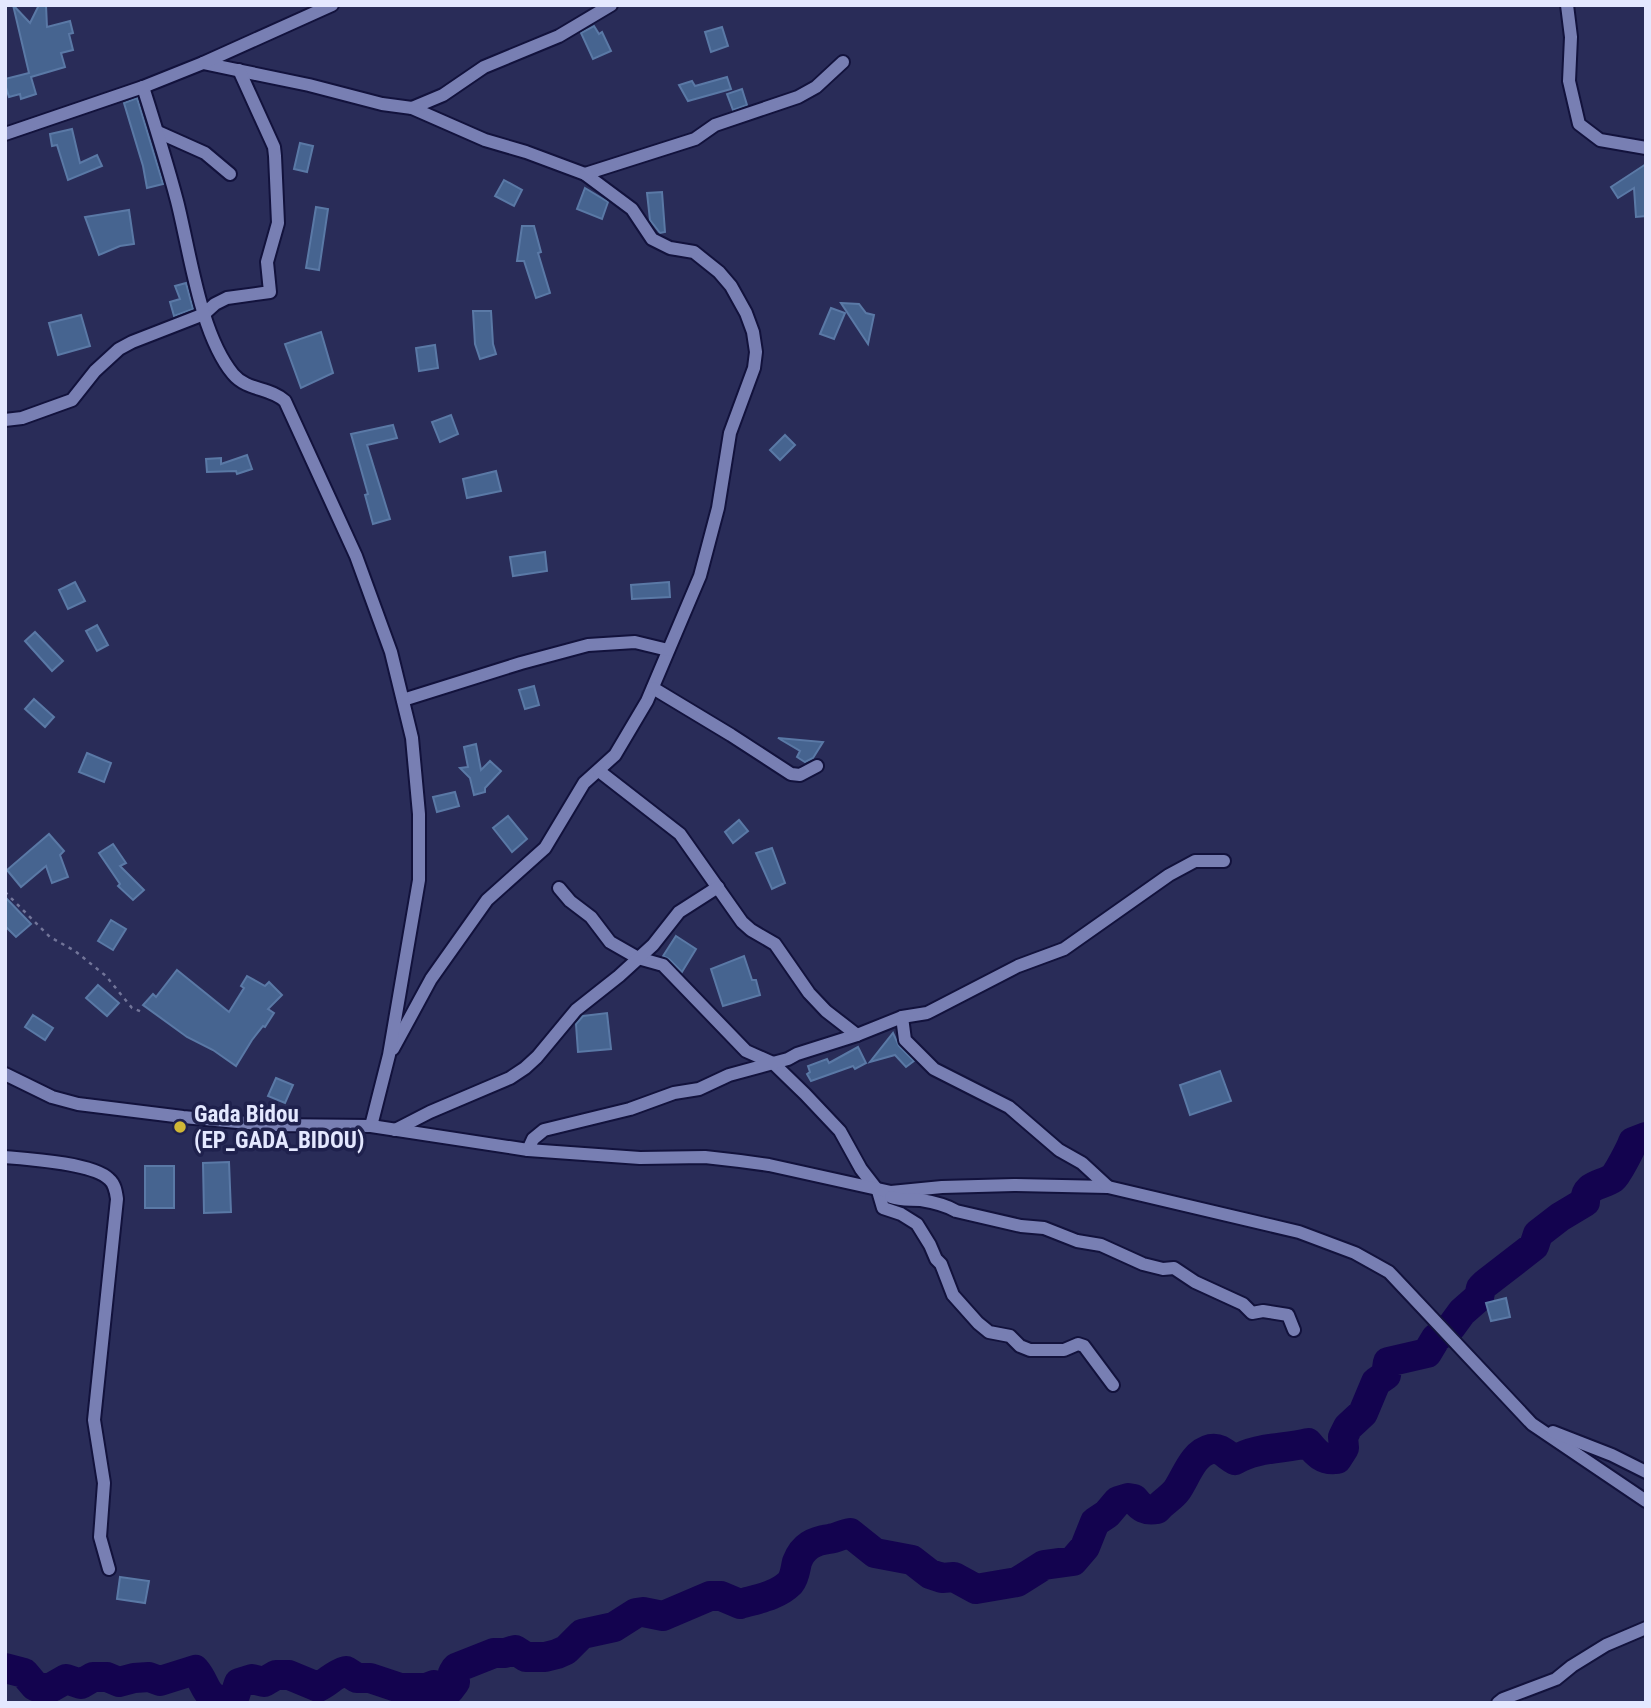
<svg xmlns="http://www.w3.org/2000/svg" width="1651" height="1708" font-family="'Roboto Condensed',sans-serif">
	<rect width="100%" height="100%" fill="#292c58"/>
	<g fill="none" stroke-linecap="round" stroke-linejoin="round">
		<path stroke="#13034f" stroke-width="30" d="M5 1668 24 1673 35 1686 42 1689 52 1687 66 1679 81 1684 93 1677H107L119 1682 134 1678 149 1677 160 1681 195 1670C207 1684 203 1695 224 1703L235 1695 239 1683 252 1679 264 1682 276 1675H289L318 1687C329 1682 334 1674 346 1671L357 1678H370L400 1688H426L434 1685 449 1690 455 1682 453 1673 456 1668 494 1653H505L515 1650 526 1657H545L557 1654 566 1650 582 1634 614 1627 636 1613 643 1612 663 1616 710 1596H721L740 1604C757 1599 777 1596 790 1583 795 1577 795 1570 797 1562 803 1546 814 1541 829 1539 837 1538 843 1534 850 1533L875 1553 912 1560 930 1574 942 1578 954 1577 976 1589 1017 1582 1044 1565 1073 1561 1085 1547 1095 1522 1107 1514 1118 1501 1128 1498 1134 1499C1141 1508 1146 1511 1157 1509 1163 1502 1172 1497 1177 1490 1186 1477 1193 1453 1211 1449 1221 1447 1227 1456 1235 1460 1256 1447 1284 1449 1308 1443 1316 1453 1323 1461 1337 1459L1344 1448 1343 1437 1348 1427 1363 1413 1376 1382 1386 1375 1388 1362 1427 1353 1436 1338 1451 1327 1462 1312 1479 1297 1481 1288 1485 1284 1534 1246 1538 1234 1560 1217 1585 1202C1585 1184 1601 1186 1613 1178 1617 1175 1631 1148 1633 1142L1646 1137"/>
	</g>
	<g fill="#466490" stroke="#5a79a6" stroke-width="2">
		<path d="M13 5 30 23 39 5H46L47 27 70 21 73 33 69 34 73 50 61 53 65 67 31 77 36 94 21 99 20 94 9 97 5 84V79L29 73Z"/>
		<path d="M594 26 599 34 602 32 611 51 593 59 581 33Z"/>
		<path d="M722 27 728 46 711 52 705 32Z"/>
		<path d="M727 77 731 89 688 101 679 85 692 81 695 86Z"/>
		<path d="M742 89 747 105 733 110 727 94Z"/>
		<path d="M137 98 163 184 147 188 143 166 124 103Z"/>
		<path d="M72 129 80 163 97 155 102 166 68 180 57 145 52 146 50 134Z"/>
		<path d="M300 143 313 146 307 172 294 169Z"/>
		<path d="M1646 164V216L1636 217 1634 188 1618 198 1611 187Z"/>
		<path d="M504 180 522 190 514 206 495 196Z"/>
		<path d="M585 188 608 202 602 219 577 209Z"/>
		<path d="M662 192 665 232 660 233 650 220 647 193Z"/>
		<path d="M316 207 328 209 319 270 306 268Z"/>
		<path d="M129 210 134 244 120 246 99 255 85 217Z"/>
		<path d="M522 226H534L541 252 538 253 550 293 536 298 524 261H517Z"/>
		<path d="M186 283 193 309 174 316 170 302 180 299 175 286Z"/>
		<path d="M841 303 859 304 866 313 874 315 868 344Z"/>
		<path d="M831 308 845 313 834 339 820 334Z"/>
		<path d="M473 311H491L493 344 496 354 480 359 475 344Z"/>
		<path d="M81 315 90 346 58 355 49 323Z"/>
		<path d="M321 332 333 373 301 388 285 344Z"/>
		<path d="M435 345 438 368 419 371 416 348Z"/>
		<path d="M451 415 458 434 440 442 432 422Z"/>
		<path d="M393 425 397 438 367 445 390 519 373 524 365 495 368 494 351 434Z"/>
		<path d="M785 435 795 445 780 460 770 450Z"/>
		<path d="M247 455 252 469 237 474 236 471 207 472 206 459 221 458V464Z"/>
		<path d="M496 471 501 491 467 498 463 479Z"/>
		<path d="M545 552 547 571 513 576 510 557Z"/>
		<path d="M75 582 85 601 68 609 59 590Z"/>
		<path d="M669 582 670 597 632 599 631 585Z"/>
		<path d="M97 625 108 645 97 651 86 631Z"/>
		<path d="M35 632 63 661 52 671 25 641Z"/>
		<path d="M534 686 539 705 525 709 519 690Z"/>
		<path d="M34 699 54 717 45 727 25 709Z"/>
		<path d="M778 738 823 742 813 758 805 762 797 757 800 751Z"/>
		<path d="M476 744 481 770 490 761 501 771 485 788V792L474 795 470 778 460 768 468 767 464 747Z"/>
		<path d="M87 753 111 763 104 782 79 772Z"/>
		<path d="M455 792 459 806 437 812 433 797Z"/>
		<path d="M508 816 527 839 512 852 493 828Z"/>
		<path d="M739 820 748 831 733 843 725 832Z"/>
		<path d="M49 834 64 851 60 855 68 877 52 883 46 866 21 887 7 870Z"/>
		<path d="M113 844 126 863 120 866 144 890 133 900 118 886 120 884 99 853Z"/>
		<path d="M772 848 785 883 772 889 756 853Z"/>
		<path d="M5 897 31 924 16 937 5 926Z"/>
		<path d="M111 920 126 929 113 950 98 941Z"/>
		<path d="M676 936 696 949 682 972 669 959 663 956Z"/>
		<path d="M744 956 752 980H756L760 995 723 1006 711 969Z"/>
		<path d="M177 970 229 1012 244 988 241 986 247 976 265 986 269 982 282 995 268 1009 274 1013 265 1027 263 1026 252 1040 236 1066 213 1050 187 1037 143 1005 153 994 156 997Z"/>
		<path d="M98 985 119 1003 107 1016 86 998Z"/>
		<path d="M607 1013 611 1049 578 1052 576 1024 583 1016Z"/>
		<path d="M33 1015 53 1028 45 1040 25 1027Z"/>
		<path d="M893 1033 899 1046 914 1061 906 1067 895 1055 870 1062Z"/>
		<path d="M858 1047 866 1063 855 1069 853 1066 811 1081 807 1074 810 1072 808 1066 827 1059 829 1063Z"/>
		<path d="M1220 1071 1231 1101 1190 1115 1180 1085Z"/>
		<path d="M276 1078 293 1085 285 1103 268 1096Z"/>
		<path d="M229 1162 231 1212 204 1213 203 1163Z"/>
		<rect x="145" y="1166" width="29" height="42"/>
		<path d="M1506 1298 1510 1317 1491 1321 1486 1303Z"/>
		<path d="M120 1577 149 1581 145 1603 117 1599Z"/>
	</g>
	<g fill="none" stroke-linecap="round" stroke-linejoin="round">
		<g stroke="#12123c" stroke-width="16">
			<g id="street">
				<path d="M1567 5 1571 37 1569 81 1579 124 1600 140 1646 148"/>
				<path d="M203 63 309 85 382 104 412 108 485 140 526 152 585 174 632 209 652 239 670 248 694 252 719 272 731 286 746 313 753 332 756 352 754 368 730 433 718 508 700 576 647 701 615 755 584 783 545 848 487 900 431 979 393 1049"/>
				<path d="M412 108 443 95 484 67 559 36 611 5"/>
				<path d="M158 132 205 153 230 174"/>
				<path d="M5 134 143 87 203 63 332 5"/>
				<path d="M585 174 695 139 715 125 798 97 816 87 843 62"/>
				<path d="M5 420 22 418 72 400 95 371 119 349 132 342 204 314 215 304 227 298 270 292 267 262 278 223 275 156 274 147 239 70"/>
				<path d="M653 688 731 735 791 774 800 775 817 766"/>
				<path d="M403 700 521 663 588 645 635 642 668 650"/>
				<path d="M599 771 680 834 742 922 751 930 775 944 809 993 826 1011 857 1035"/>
				<path d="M559 888 570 901 591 917 610 942 638 958 663 965 746 1051 773 1063 805 1094 840 1131 861 1169 878 1191 883 1208 901 1214 917 1224 930 1245 936 1259 941 1264 953 1295 978 1323 989 1332 1010 1336 1020 1346 1030 1350H1064L1078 1344 1084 1346 1113 1385"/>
				<path d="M902 1017 927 1013 1018 966 1064 949 1169 875 1195 861H1224"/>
				<path d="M5 1074 52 1097 78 1104 183 1117 269 1125 371 1126 389 1055 419 880V814L412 738 391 652 356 556 285 401C270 387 247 391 233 374 200 334 190 252 177 201 167 163 155 125 143 87"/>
				<path d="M371 1126 528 1150 640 1158 705 1157 740 1161 769 1165 891 1192 942 1187 1014 1185 1108 1187 1299 1232 1355 1253 1389 1272 1532 1424 1646 1501"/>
				<path d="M395 1130 430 1112 510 1078 525 1068 537 1057 576 1010 619 976 653 945 679 912 718 887"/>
				<path d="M528 1150 533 1139 544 1130 630 1109 674 1093 699 1089 729 1075 788 1059 797 1054 857 1035 902 1017 905 1040 934 1069 1009 1107 1059 1150 1082 1163 1108 1187"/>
				<path d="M5 1157C29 1159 93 1163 109 1179 115 1184 116 1192 117 1199L94 1420 104 1483 100 1537 109 1569"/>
				<path d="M891 1197C901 1201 911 1199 921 1200 933 1202 946 1205 956 1211L1021 1226 1044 1228 1077 1241 1101 1245 1143 1264 1163 1269 1174 1268 1195 1282 1243 1304 1252 1313 1263 1311 1288 1315 1294 1330"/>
				<path d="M1553 1432 1612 1455 1646 1472"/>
				<path d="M1498 1703 1503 1699 1556 1679 1572 1666 1606 1645 1646 1628"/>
			</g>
		</g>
		<path stroke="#727599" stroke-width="2.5" stroke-dasharray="3.5 5" stroke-linecap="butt" d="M5 892 50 937 75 951 106 976 132 1008 142 1012"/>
		<use href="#street" stroke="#787fb3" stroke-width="12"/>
	</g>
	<circle fill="#d0b736" stroke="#1f214d" stroke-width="2.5" cx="180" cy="1127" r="7"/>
	<g text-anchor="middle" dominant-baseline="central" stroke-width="7" stroke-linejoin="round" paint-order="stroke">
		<g font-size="23" font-weight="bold" fill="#e4e8ff" stroke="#1f214d" text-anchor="start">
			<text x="194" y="1114">Gada Bidou<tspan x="194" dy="26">(EP_GADA_BIDOU)</tspan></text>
		</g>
	</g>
	<rect width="1651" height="1708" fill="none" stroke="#e4e8ff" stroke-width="14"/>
</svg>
